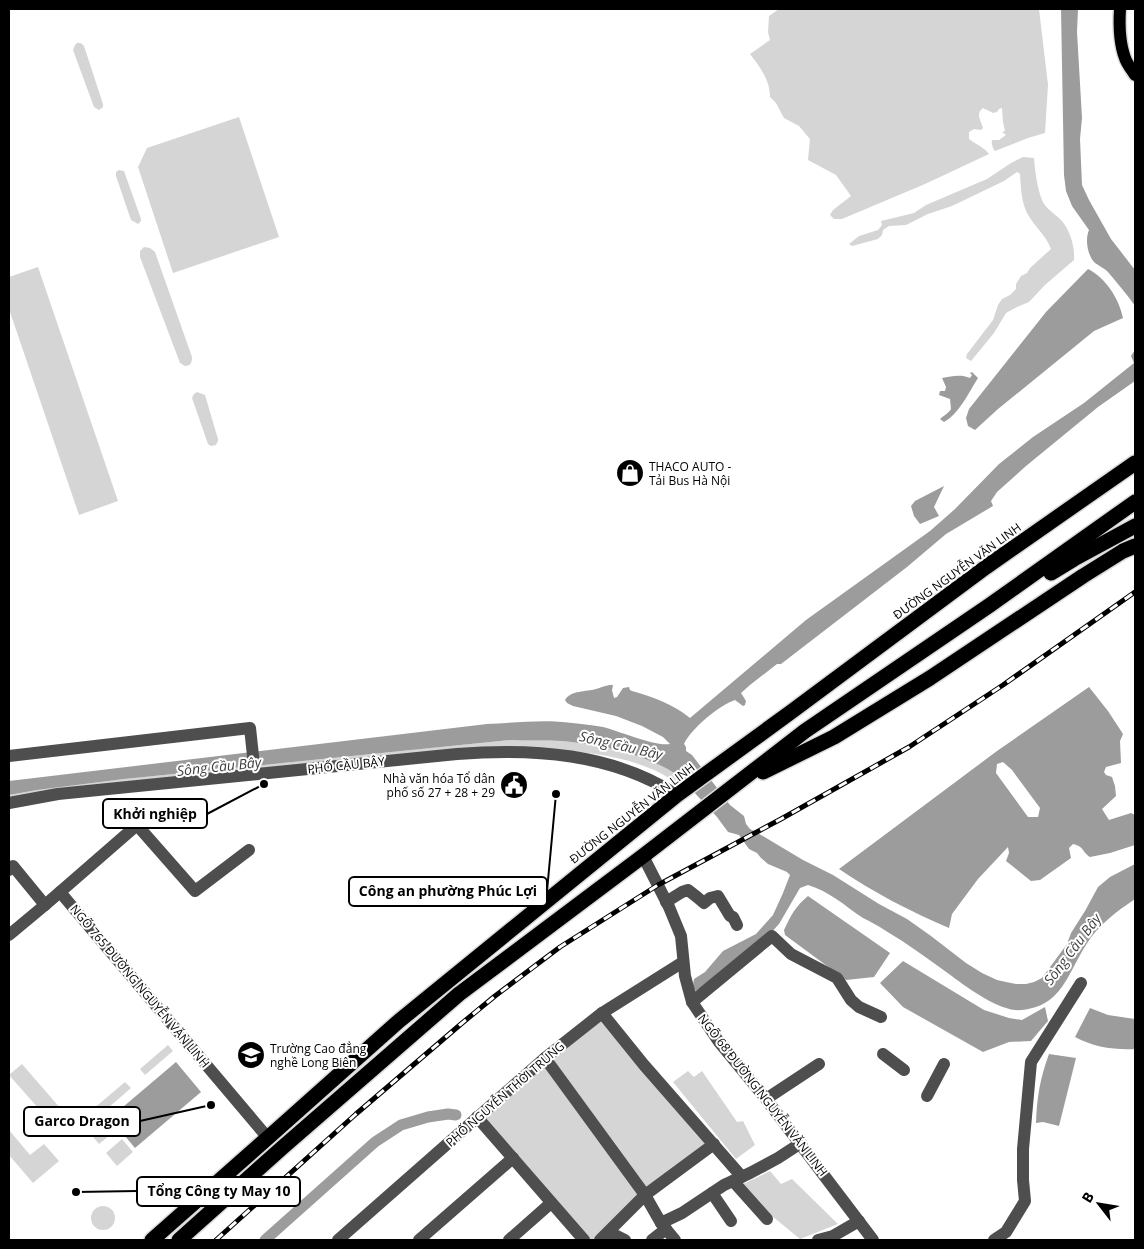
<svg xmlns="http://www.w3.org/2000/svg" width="1144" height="1249" font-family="'Open Sans',sans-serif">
	<rect width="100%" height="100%" fill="#fff"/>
	<g fill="#d5d5d5">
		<path d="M779 9H1039L1048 85 1045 133 1028 138 995 151C993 149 991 143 992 140H999L1006 135 1002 132 1005 131 1003 122 1002 108 999 109 997 112 993 113 983 108C975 114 981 120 983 128L981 130 974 129 969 132V139C975 144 984 147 989 154L925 184 842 219H834L830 215 833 210 851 196 836 175 808 160 810 139 799 126 784 118 776 103 770 97C770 80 760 67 750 54L770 40 768 32 769 16Z"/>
		<path d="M77 43C80 42 82 44 84 46L103 104V107L99 110 94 107 73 50 75 45Z"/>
		<path d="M239 117 279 237 173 273 138 167 147 148Z"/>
		<path d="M1023 157 1034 158C1035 171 1037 187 1042 200 1046 209 1054 213 1061 220 1070 230 1075 246 1074 260L1045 285 1029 302 1017 307 1006 313 994 333 971 361 966 358 967 354 993 320 998 305 1002 299 1010 295 1016 289V284L1021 276 1027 273 1030 268 1051 249C1046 235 1034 226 1027 213 1021 200 1021 188 1020 174L1017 172 1004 181 952 206 928 214 906 225 889 226 883 230 882 235 878 239 852 246 849 244 859 236 878 230 882 225 881 221 914 213 926 205 987 179 1011 163Z"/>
		<path d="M119 170 124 171 141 219V221L138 224 131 220 116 176V172Z"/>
		<path d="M144 247 150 248 155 252 192 357C192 362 191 366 185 366L180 363 140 257V251Z"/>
		<path d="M38 267 118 501 79 515 9 309V277Z"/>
		<path d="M197 392 205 395 218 439V441L216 445 211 446 208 444 192 398 194 394Z"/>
		<path d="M511 740C528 741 545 740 562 741 600 745 648 754 680 777L675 781C668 778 661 773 654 770 622 756 588 752 554 750L9 801V795L37 790 124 779Z"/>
		<path d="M602 1013 714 1144 600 1240H584L477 1117Z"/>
		<path d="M168 1045 173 1051 145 1075 140 1069Z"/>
		<path d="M22 1064 74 1124 62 1135 9 1075Z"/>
		<path d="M688 1071 694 1077 702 1071 737 1122 743 1121 755 1145 736 1159 673 1082Z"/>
		<path d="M125 1082 131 1088 85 1128 79 1121Z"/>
		<path d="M104 1117 115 1131 99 1144 88 1131Z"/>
		<path d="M9 1130 30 1155 44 1144 59 1161 33 1183 9 1155Z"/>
		<path d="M122 1139 133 1152 117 1166 106 1153Z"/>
		<path d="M770 1171 781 1184 792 1179 838 1224 800 1239 737 1187Z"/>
		<circle cx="103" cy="1218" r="12"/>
	</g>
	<g fill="#9c9c9c" fill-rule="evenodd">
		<path d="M1061 9H1078L1077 32 1082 118 1080 139 1082 185 1089 200 1111 239 1135 270V306C1127 294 1117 283 1108 272 1104 268 1099 266 1095 263 1087 255 1085 239 1089 230L1072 206 1066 191 1064 175Z"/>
		<path d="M1088 269C1106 278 1119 299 1123 318L1094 331 998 409 975 430 968 426 966 418 969 409 1019 346 1046 312Z"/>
		<path d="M1135 350V381L1098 407 1026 466 997 492 991 501 993 506 946 534 907 567 781 664H777L750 685 741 693 746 701 745 705 743 706 735 700C719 705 691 729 684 744L686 747V751L692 755 730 805 744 816 746 824 750 829 761 835 803 860 833 875 879 904 907 919 931 936 966 963 982 973 997 980 1006 982 1016 984H1026L1034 982 1042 978 1067 944 1071 933 1085 911 1098 887 1110 877 1135 864V899C1116 912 1098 925 1086 945 1072 966 1065 994 1041 1005 1034 1008 1023 1011 1015 1010 995 1008 965 986 949 974 928 959 908 944 886 931 879 926 871 922 863 918 845 906 829 891 808 885L800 888 779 924 767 937 709 983 695 991 693 985 694 979 705 972 723 951 756 934 773 915 783 893 790 875 787 872 768 864 761 858 757 853 749 849 739 835 728 832 717 817 680 777C648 754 600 745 562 741 545 740 528 741 511 740L124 779 37 790 9 795V781L487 724C515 723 544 719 572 723 582 724 593 725 603 727 619 731 656 747 670 744L663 737 642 726 616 716 573 706 567 703 565 700C571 690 586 692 596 689 603 687 606 685 613 685L612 690 614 698 617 697 623 688 629 687 630 690 632 691C653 697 673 704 690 718L806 620 930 531 955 509 999 464 1033 437 1084 403 1134 363 1131 356Z"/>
		<path d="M972 372 978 378C969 392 959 414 944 422L940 419C944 415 948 414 951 409L950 399 939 395 940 391H945L946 387 942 378C952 376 961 374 970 378L972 375 970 373Z"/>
		<path d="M944 486 934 507 939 516 920 524 914 516 911 506 915 501Z"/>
		<path d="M1089 687 1108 711 1123 734 1120 741 1121 763 1106 767 1104 772 1106 775 1112 777 1115 786 1116 796 1102 809 1109 820 1131 813 1135 815V845L1110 853 1090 857C1081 851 1085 847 1073 844L1069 848 1071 858 1040 880 1031 881 1006 861 1009 853 1008 847 978 879 952 914 949 928C911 912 873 892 839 869L997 751ZM1003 762 1012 770 1040 808 1038 817H1028L996 773 997 764Z"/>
		<path d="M808 896 890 953 874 977 846 980 785 935 784 930C791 915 795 907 808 896Z"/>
		<path d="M903 961 984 1010 1009 1018 1022 1020 1045 1007 1048 1021 1031 1041 1009 1042 983 1052 903 1007 880 983Z"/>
		<path d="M1090 1008 1108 1015 1135 1019V1049C1114 1050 1093 1047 1075 1037Z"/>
		<path d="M1049 1054 1076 1058 1059 1126 1043 1122 1036 1123C1037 1096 1040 1079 1049 1054Z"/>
		<path d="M176 1062 201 1092 135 1148 110 1118Z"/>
	</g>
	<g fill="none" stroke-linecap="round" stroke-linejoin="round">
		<path stroke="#9c9c9c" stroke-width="11" d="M265 1240 375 1142 401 1125 428 1117 448 1114 456 1115"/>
		<g stroke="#dbdbdb" stroke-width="15">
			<path id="major" d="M1120 9C1119 25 1119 42 1125 58 1127 64 1132 70 1135 75"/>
		</g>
		<g stroke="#dbdbdb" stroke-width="18">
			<g id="highway">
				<path d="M1051 573 1074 559 1135 526"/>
				<path d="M763 772 834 737 930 678 1083 576 1123 551 1135 546"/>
				<path d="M152 1240 271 1135 399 1021 677 795 791 712 986 567 1135 463"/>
				<path d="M179 1240 283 1147 459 994 643 856 805 731 990 605 1135 502"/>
			</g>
		</g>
		<g stroke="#4e4e4e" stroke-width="12">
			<path d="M9 756 250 728 255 774"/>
			<path d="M9 803 58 794 457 754C533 748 612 753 677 795"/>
			<path d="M643 856 669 907 681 936 685 976 692 1002 719 1042 766 1099 873 1240"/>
			<path d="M9 870 13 866 45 905 60 892 268 1138"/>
			<path d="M60 892 137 825 195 891 249 850"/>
			<path d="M666 902 682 892 688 890 697 897 704 903 710 898 718 896 730 916 733 917 737 925"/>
			<path d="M9 935 45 905"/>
			<path d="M692 1002 772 936 791 954 837 978 851 1000 859 1007 881 1017"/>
			<path d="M602 1013 644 1065 742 1177"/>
			<path d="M883 1054 904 1070"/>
			<path d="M545 1058 645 1195 714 1144"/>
			<path d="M927 1096 944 1064"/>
			<path d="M766 1099 819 1064"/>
			<path d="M477 1117 584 1240"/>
			<path d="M733 1181 767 1219"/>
			<path d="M712 1193 731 1221"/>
			<path d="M661 1223 675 1240"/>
			<path d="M609 1232 625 1240"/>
			<path d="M338 1240 545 1058 602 1013 683 962"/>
			<path d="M419 1240 513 1158"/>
			<path d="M509 1240 551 1203"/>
			<path d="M600 1240 645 1195 661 1223 682 1213 724 1185 750 1173 778 1158 801 1143"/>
			<path d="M652 1240 666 1229"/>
			<path d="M818 1240 833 1236 859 1221"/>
			<path d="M994 1240 1006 1232 1025 1201 1023 1180V1149L1031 1062 1081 983"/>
		</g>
		<use href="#major" stroke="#000" stroke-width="12"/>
		<use href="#highway" stroke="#000" stroke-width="15"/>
		<g stroke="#000" stroke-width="5">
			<path id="rail" d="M216 1240 356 1114 461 1024 495 996 560 947 658 885 781 819 909 747 1003 685 1135 592"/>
		</g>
		<use href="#rail" stroke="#fff" stroke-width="3" stroke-dasharray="9" stroke-linecap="butt"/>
	</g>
	<defs>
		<g id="shop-disc" transform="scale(1.4375)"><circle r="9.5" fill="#000" stroke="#fff"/><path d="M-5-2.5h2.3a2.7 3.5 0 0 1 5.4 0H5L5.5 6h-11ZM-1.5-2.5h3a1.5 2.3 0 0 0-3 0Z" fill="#fff"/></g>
		<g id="civic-disc" transform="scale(1.4375)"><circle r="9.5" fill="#000" stroke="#fff"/><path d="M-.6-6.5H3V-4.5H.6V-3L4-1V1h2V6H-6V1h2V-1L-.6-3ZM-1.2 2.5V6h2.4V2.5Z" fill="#fff"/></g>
		<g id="university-disc" transform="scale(1.4375)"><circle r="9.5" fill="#000" stroke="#fff"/><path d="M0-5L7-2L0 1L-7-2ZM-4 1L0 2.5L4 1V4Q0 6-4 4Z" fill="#fff"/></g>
	</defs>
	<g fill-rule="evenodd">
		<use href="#shop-disc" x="630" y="473"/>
		<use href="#civic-disc" x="514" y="785"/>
		<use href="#university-disc" x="251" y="1055"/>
	</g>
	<g text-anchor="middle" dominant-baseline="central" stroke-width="4" stroke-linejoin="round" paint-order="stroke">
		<g font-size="12" fill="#000" stroke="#fff" text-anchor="start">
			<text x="649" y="466">THACO AUTO -<tspan x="649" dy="14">Tải Bus Hà Nội</tspan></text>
			<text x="495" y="778" text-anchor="end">Nhà văn hóa Tổ dân<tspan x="495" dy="14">phố số 27 + 28 + 29</tspan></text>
			<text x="270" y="1048">Trường Cao đẳng<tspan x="270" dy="14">nghề Long Biên</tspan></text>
		</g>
		<g font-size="12" fill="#000" stroke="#fff">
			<text transform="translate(957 571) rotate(-36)">ĐƯỜNG NGUYỄN VĂN LINH</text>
			<text transform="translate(346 765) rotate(-6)">PHỐ CẦU BÂY</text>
			<text transform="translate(632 813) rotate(-38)">ĐƯỜNG NGUYỄN VĂN LINH</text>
			<text transform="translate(140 986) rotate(50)">NGÕ 765 ĐƯỜNG NGUYỄN VĂN LINH</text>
			<text transform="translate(505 1094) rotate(-41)">PHỐ NGUYỄN THỜI TRUNG</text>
			<text transform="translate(763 1095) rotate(52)">NGÕ 68 ĐƯỜNG NGUYỄN VĂN LINH</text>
		</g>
		<g font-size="14" font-style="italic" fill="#3d3d3d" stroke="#fff">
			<text transform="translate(621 745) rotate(13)">Sông Cầu Bây</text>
			<text transform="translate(219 766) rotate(-6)">Sông Cầu Bây</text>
			<text transform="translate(1072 949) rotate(-53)">Sông Cầu Bây</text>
		</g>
	</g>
	<path fill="none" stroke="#000" stroke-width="2" d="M264 784L207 814M556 794L547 891M211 1105L140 1121M76 1192L137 1191"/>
	<g fill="#000" stroke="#fff" stroke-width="2">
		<circle cx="264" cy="784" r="5"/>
		<circle cx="556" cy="794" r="5"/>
		<circle cx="211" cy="1105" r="5"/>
		<circle cx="76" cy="1192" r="5"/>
	</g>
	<g fill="#fff" stroke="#000" stroke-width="2">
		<rect x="103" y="799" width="104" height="29" rx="5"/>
		<rect x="349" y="877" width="198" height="29" rx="5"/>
		<rect x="24" y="1107" width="116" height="29" rx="5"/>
		<rect x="137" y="1177" width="163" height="29" rx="5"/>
	</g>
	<g font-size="14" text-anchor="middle" font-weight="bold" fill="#000">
		<text x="155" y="819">Khởi nghiệp</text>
		<text x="448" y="896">Công an phường Phúc Lợi</text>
		<text x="82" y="1126">Garco Dragon</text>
		<text x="219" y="1196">Tổng Công ty May 10</text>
	</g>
	<rect width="1144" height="1249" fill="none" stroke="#000000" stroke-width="20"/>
	<g transform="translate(1099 1204) rotate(301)" stroke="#ffffff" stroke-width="4" paint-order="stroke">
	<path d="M0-4L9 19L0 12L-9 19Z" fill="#000000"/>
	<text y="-8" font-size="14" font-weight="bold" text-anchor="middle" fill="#000000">B</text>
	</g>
</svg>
